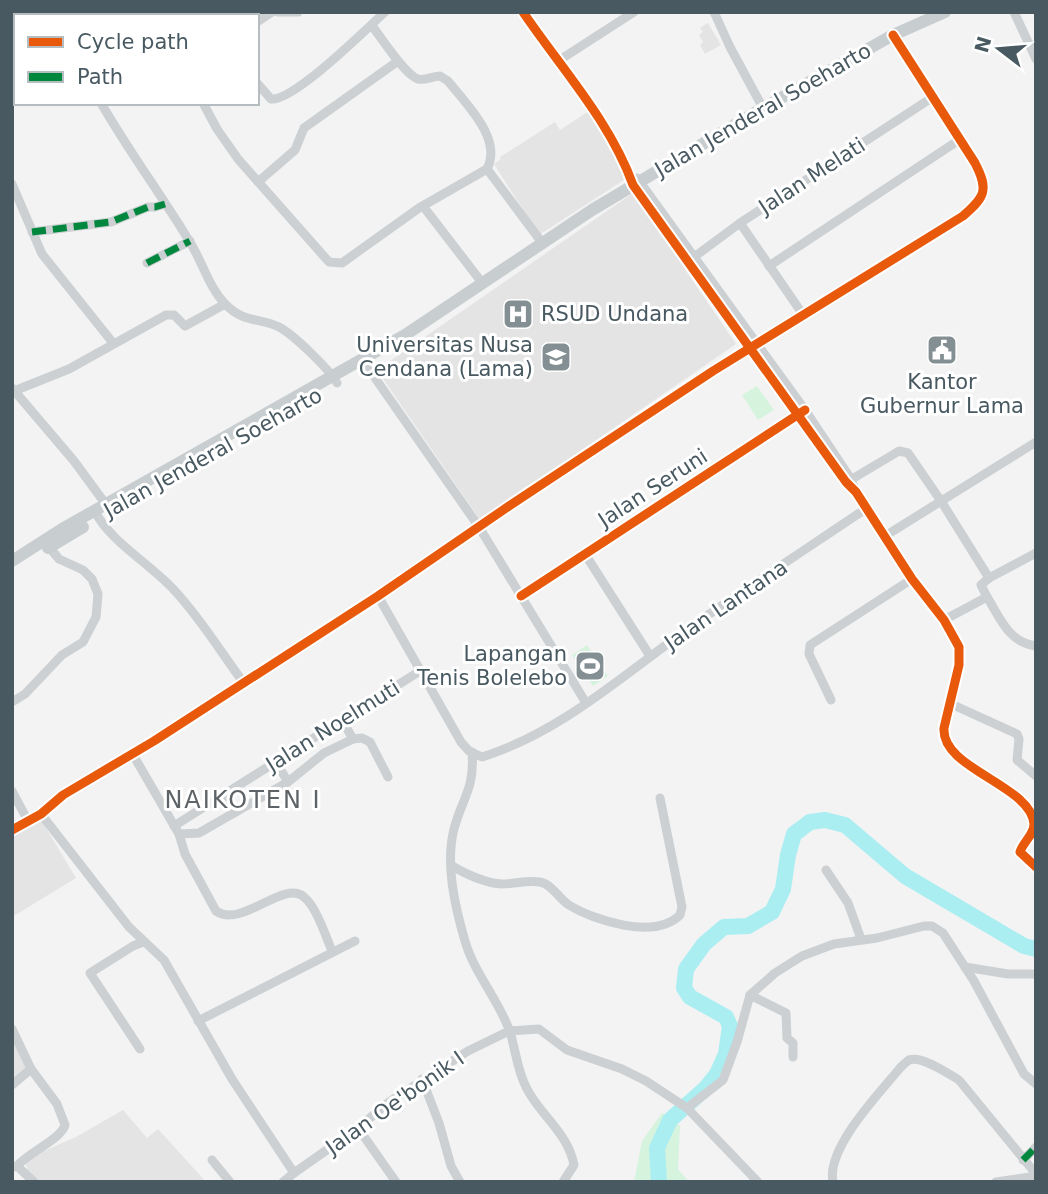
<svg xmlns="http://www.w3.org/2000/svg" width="1048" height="1194" font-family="'DejaVu Sans',sans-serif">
	<rect width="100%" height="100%" fill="#f3f3f3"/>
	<g fill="#e4e4e5">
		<path d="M708 23 721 45 705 54 700 45 703 42 699 35 703 32 700 28Z"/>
		<path d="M589 111 630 176 539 235 494 164 501 159 500 157 555 122 560 130Z"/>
		<path d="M633 193 736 344 480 520 377 370Z"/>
		<path d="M40 818 76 878 12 917V834Z"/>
		<path d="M12 1038 26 1069 12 1083Z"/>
		<path d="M123 1110 147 1138 158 1129 206 1182H39L28 1172 26 1164 30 1157 76 1137Z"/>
	</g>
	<g fill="#d6f3de">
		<path d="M757 386 774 410 758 420 742 395Z"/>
		<path d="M587 645 608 676 593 686 572 655Z"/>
		<path d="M662 1113 680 1126 678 1169 689 1182H634L642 1141Z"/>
	</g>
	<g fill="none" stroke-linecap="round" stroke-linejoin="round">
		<path stroke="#aaeef2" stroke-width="16" d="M659 1182 657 1148 670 1120 706 1088 717 1074 726 1054 730 1026 726 1017 690 997 684 988 686 969 704 944 724 927 748 926 772 912 783 889 788 855 794 834 810 822 825 820 845 825 905 876 1024 946 1036 949"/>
		<g stroke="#ccd0d2" stroke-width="9">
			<path d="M59 12 60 16"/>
			<path d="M278 12H298"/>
			<path d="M523 12C561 68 610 121 633 185L846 482 856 492 912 579 944 620 959 647V665L944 728C941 769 1031 785 1034 824 1034 835 1023 842 1020 852L1036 867"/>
			<path d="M714 12 730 47 763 108"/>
			<path d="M1014 12 1036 59"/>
			<path d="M257 22 272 12"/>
			<path d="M372 26C382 38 404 74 418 79 424 81 434 76 440 76L448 81C466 104 503 139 487 169"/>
			<path d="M558 61 634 12"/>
			<path d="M257 83 271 99C294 101 365 30 385 12"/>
			<path d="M101 103C128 150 160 193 188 239 202 260 208 286 225 304 245 324 259 317 279 327 294 335 328 368 337 383"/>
			<path d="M203 103 217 129 238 159 329 262 342 263 419 208 487 169 543 244"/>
			<path d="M637 178 805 410 851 479 855 490"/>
			<path d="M258 182 295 150 304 128 398 61"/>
			<path d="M12 184 42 254 113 343"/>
			<path d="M423 206 483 284"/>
			<path d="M740 223 804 316"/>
			<path d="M32 232 111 222 148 207H155L165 204"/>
			<path d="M694 257 740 223 933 97"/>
			<path d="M147 263 190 241"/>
			<path d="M769 266 959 140"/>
			<path d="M366 365 479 527 586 703"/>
			<path d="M12 388 74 461 110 510"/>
			<path d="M14 391 69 369 166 315H174L185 326 225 304"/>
			<path d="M847 482 899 451 908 453 941 501 989 578 981 585 987 597 944 620"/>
			<path d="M95 511C109 541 152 565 175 591 201 619 220 651 243 682"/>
			<path d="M885 536 1036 442"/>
			<path d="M585 554 650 656"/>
			<path d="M989 578 1036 553"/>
			<path d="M378 596 461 742 469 751 482 757C559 733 621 677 685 631 745 589 806 549 867 508"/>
			<path d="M521 596 803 411"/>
			<path d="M987 597C1001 619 1008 642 1036 646"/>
			<path d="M831 700 809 654 810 645 912 579"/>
			<path d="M12 702 25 694 62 655 83 642 96 617 98 594 92 579 83 570 59 559 49 547"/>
			<path d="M949 703 1017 734 1019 739 1017 760 1036 776"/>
			<path d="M342 720 353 739"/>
			<path d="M472 752C475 789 462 798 454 829 445 864 455 907 465 941 474 973 499 1000 510 1032 516 1051 517 1071 527 1089 541 1116 568 1133 574 1165L563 1182"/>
			<path d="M132 753 179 834 185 854 216 911C242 929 283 879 304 897 316 906 326 937 332 951"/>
			<path d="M276 762 288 782"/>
			<path d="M12 791 28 821"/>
			<path d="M225 795 236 812"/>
			<path d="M41 814 129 927 164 960 232 1079 294 1173 358 1128 389 1102 468 1051 509 1031 539 1029 567 1050 622 1069 646 1081 687 1108 758 1182"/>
			<path d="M174 826 420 671"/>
			<path d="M12 830 41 814 63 795 154 741 378 596 509 506 713 371 963 216C985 197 989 190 975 163L893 35"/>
			<path d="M179 834 199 833 288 782 324 753 353 739 362 738 370 742 388 777"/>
			<path d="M452 866C466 874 485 883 502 884 514 884 527 880 540 882 552 884 559 899 569 905 595 921 655 940 680 915L682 907 660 798"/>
			<path d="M826 870 848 903 861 939"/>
			<path d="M965 967 1008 974H1036"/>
			<path d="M750 995 786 1013 787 1038 793 1043V1057"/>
			<path d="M198 1021 355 941"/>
			<path d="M12 1029 31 1069 12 1085"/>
			<path d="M140 1049 90 973 133 946 143 942"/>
			<path d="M422 1079 439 1123 451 1166 460 1182"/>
			<path d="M687 1108 723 1080 737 1042 750 995 775 973 802 956 834 944 877 938 924 926H932L943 933 974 981 1024 1074 1036 1084"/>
			<path d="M358 1128 396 1182"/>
			<path d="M212 1160 230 1182"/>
			<path d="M1023 1160 1036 1147"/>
			<path d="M17 1166C29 1152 61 1139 65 1125L57 1104 31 1069"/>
			<path d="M14 1167 17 1166 34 1182"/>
			<path d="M283 1182 294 1173"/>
			<path d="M833 1182C826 1148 879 1094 900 1068 902 1066 907 1061 909 1060 921 1055 949 1074 959 1080L1036 1174"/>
			<path d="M996 1182 1036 1176"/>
		</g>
		<g stroke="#c8ced0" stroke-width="12">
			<path d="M48 548 83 527"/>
			<path d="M12 561 62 529 405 335 592 210 763 108 893 35 945 12"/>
		</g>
		<g stroke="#00873e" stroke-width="7" stroke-dasharray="14 7" stroke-linecap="butt">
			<path d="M32 232 111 222 148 207H155L165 204"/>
			<path d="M147 263 190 241"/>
			<path d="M1023 1160 1036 1147"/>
		</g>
		<g stroke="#fff" stroke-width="13">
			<g id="cycleway">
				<path d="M523 12C561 68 610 121 633 185L846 482 856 492 912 579 944 620 959 647V665L944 728C941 769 1031 785 1034 824 1034 835 1023 842 1020 852L1036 867"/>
				<path d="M521 596 805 410"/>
				<path d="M12 830 41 814 63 795 154 741 378 596 509 506 713 371 963 216C985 197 989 190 975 163L893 35"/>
			</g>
		</g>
		<use href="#cycleway" stroke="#e8590c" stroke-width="9"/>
	</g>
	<defs>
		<g id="hospital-square" transform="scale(1.575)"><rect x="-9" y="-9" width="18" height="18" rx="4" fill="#848f94" stroke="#fff"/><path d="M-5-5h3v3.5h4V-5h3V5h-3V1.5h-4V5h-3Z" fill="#fff"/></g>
		<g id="civic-square" transform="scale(1.575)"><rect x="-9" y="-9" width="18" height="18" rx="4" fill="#848f94" stroke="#fff"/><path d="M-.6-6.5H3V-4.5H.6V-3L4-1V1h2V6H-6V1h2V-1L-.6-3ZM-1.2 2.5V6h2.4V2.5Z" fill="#fff"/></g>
		<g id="university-square" transform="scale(1.575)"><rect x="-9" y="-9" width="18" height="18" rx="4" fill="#848f94" stroke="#fff"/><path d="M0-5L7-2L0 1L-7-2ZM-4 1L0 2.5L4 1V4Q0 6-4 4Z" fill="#fff"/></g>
		<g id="stadium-square" transform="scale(1.575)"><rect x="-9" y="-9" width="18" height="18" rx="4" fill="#848f94" stroke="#fff"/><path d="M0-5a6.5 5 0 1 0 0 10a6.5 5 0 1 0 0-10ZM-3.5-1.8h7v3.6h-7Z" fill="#fff"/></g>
	</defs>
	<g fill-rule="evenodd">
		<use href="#hospital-square" x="518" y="314"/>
		<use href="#civic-square" x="942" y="350"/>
		<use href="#university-square" x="556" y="357"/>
		<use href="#stadium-square" x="590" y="666"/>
	</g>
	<g text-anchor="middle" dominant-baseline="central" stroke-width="6" stroke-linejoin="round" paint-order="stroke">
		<g font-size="21" fill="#485961" stroke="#fff">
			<text transform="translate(763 110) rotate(-30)">Jalan Jenderal Soeharto</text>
			<text transform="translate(812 176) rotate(-33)">Jalan Melati</text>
			<text transform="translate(213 453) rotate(-29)">Jalan Jenderal Soeharto</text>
			<text transform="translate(653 488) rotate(-33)">Jalan Seruni</text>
			<text transform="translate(726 605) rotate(-34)">Jalan Lantana</text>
			<text transform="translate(333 726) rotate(-32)">Jalan Noelmuti</text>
			<text transform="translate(395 1103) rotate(-35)">Jalan Oe'bonik I</text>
		</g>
		<g font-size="21" fill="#485961" stroke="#fff" text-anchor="end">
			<text x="541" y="314" text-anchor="start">RSUD Undana</text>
			<text x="533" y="345">Universitas Nusa<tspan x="533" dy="24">Cendana (Lama)</tspan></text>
			<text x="942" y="382" text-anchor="middle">Kantor<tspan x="942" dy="24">Gubernur Lama</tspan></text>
			<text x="567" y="654">Lapangan<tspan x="567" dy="24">Tenis Bolelebo</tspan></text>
		</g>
		<g font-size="24" letter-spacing="2" fill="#5e6367" stroke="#fff">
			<text x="243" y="800">NAIKOTEN I</text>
		</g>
	</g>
	<rect width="1048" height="1194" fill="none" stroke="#485961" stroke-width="28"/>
	<rect x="14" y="14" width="245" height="91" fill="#ffffff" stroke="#b6bdc0" stroke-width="2"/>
	<rect x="28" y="37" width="35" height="10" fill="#e8590c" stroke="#b6bdc0" stroke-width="2"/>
	<text x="77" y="49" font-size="21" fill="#485961">Cycle path</text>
	<rect x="28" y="72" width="35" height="10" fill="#00873e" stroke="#b6bdc0" stroke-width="2"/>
	<text x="77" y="84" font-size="21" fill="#485961">Path</text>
	<g transform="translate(999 49) rotate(286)" stroke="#ffffff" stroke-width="5" paint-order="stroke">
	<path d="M0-5L12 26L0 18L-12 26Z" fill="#485961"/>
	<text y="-10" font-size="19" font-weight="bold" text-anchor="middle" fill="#485961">N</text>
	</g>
</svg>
